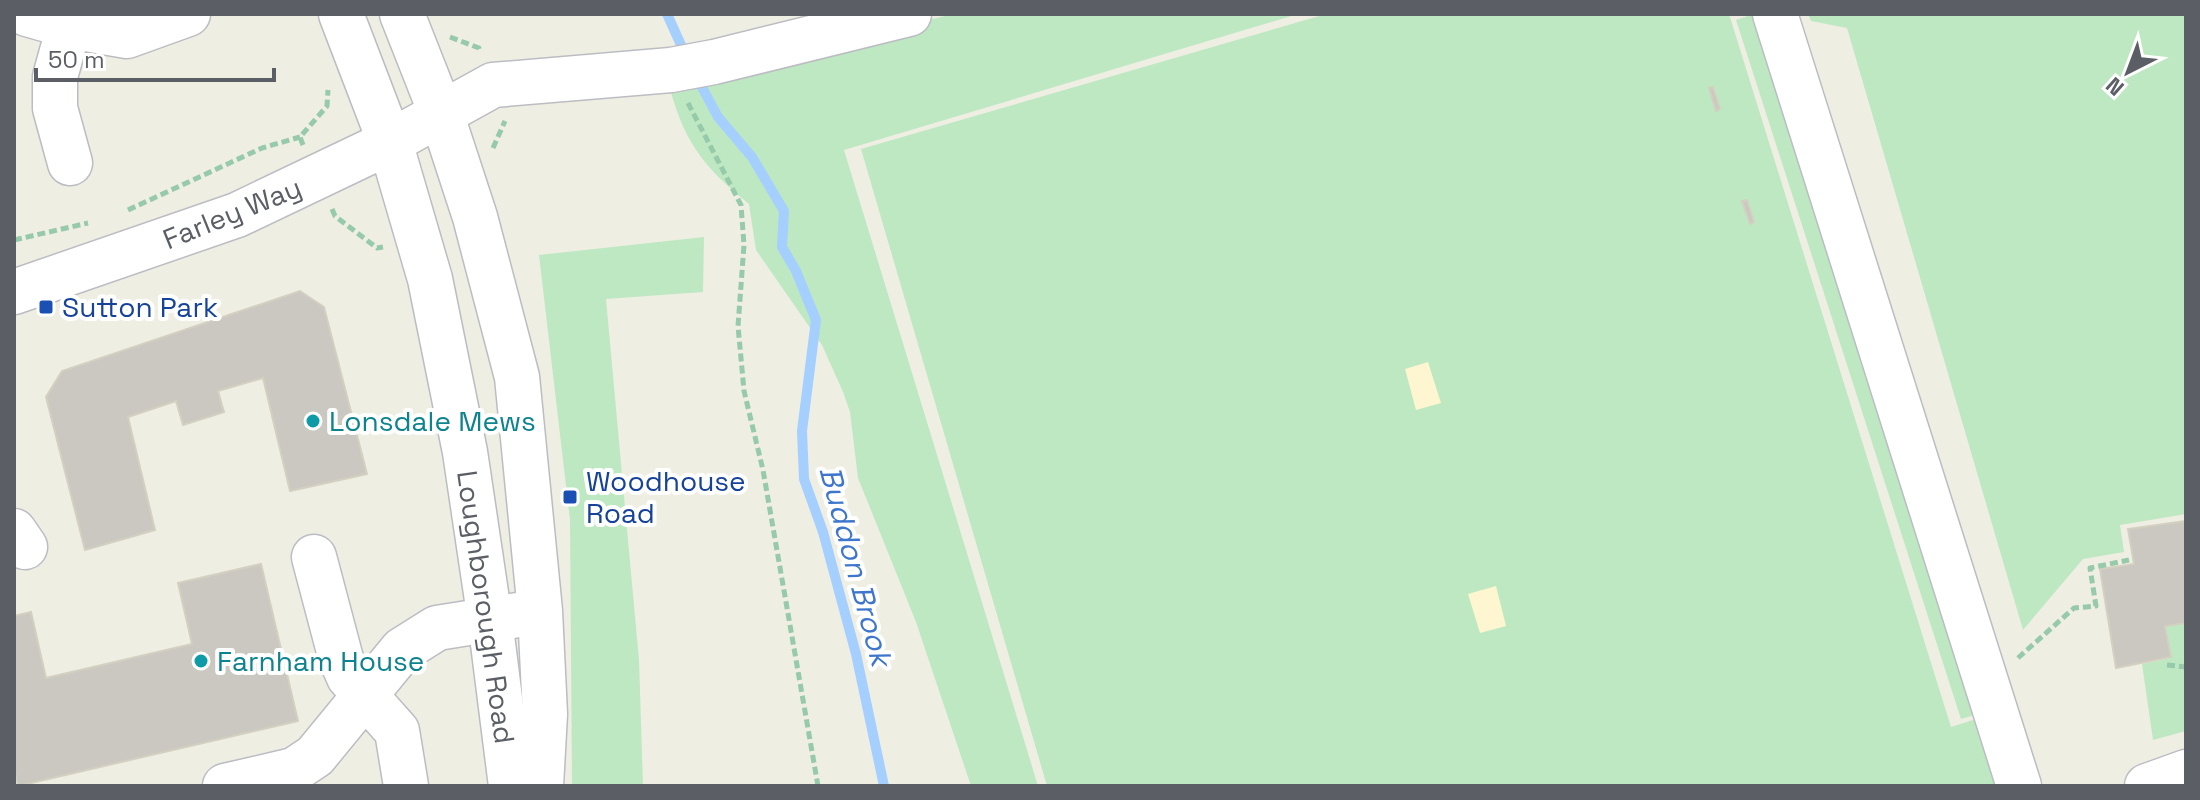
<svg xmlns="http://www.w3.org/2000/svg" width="2200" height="800" font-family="'Space Grotesk',sans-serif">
	<rect width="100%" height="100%" fill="#efeee3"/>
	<g fill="#bee8c2">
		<path d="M953 14H1298L844 150 1038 786H971L916 622 858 478 850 412 843 392 822 345 756 250 749 204C700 164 683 140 667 78L710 74Z"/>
		<path d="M1326 14H1729L1951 727 1979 718 1999 786H1047L861 149Z"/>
		<path d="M1754 14 1978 714 1961 719 1736 20Z"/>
		<path d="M1808 14H2186V514L2120 525 2124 552 2083 559 2023 630 1847 28 1811 21Z"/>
		<path d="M704 237 703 292 606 299 639 660 643 786H572L570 520 539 255Z"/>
		<path d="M2186 623V731L2153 740 2142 664 2171 658 2166 626Z"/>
	</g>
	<g fill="#fdf6d1">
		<path d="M1428 362 1441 403 1416 410 1405 369Z"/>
		<path d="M1496 586 1506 626 1480 633 1468 594Z"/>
	</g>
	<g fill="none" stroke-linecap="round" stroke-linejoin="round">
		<g stroke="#a4cfff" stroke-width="10">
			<path d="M667 14 686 56"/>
			<path d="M697 78 718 117 752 157 784 211 782 247 796 271 816 320 802 431 804 479 823 532 856 654 884 786"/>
		</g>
	</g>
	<g fill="#cac8c0" stroke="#d4d0c1" stroke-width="2">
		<path d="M1713 87 1720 109 1716 111 1709 88Z"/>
		<path d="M1747 200 1754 222 1750 224 1742 201Z"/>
		<path d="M300 291 324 307 367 474 290 491 263 378 218 391 224 412 183 425 176 401 128 417 155 530 85 550 46 397 62 371Z"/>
		<path d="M2186 521V623L2165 626 2171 657 2116 668 2100 569 2134 564 2128 529Z"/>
		<path d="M261 564 298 721 18 786 14 769V616L31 612 46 678 192 644 178 583Z"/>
	</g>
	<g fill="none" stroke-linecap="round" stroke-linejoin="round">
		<g stroke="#bbbdc3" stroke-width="47">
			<g id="minor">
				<path d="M27 14 69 26 127 36 188 14"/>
				<path d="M341 14 390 142 430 279 465 452 490 620 511 786"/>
				<path d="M402 14 441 113 475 217 517 377 540 611 545 714 541 786"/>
				<path d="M1775 14 2019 786"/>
				<path d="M69 26 55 77V108L70 163"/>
				<path d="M14 292 237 215 390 142 493 85 671 70 714 62 909 14"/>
				<path d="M14 531 25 547"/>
				<path d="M314 557 341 659 349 677 397 731 406 786"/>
				<path d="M225 786 294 770 315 756 402 650 437 628 518 615"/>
				<path d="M2147 786 2186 772"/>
			</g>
		</g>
		<g stroke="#96caaa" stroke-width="5" stroke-dasharray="8 4" stroke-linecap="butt">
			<path d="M450 37 479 48 480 51"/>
			<path d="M688 103 741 205 744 245 738 326 744 391 763 470 818 786"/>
			<path d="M303 145 300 137 327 106 328 90"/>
			<path d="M493 148 505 121"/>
			<path d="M332 209 335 216 377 248 383 247"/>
			<path d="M128 210 262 148 300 137"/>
			<path d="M14 240 88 223"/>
			<path d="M2018 658 2074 608 2096 606 2090 568 2129 560"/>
			<path d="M2167 665 2186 667"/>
		</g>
		<use href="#minor" stroke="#fff" stroke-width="44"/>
	</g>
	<g fill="#1a4fb4" stroke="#fff" stroke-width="3">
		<rect x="38" y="299" width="16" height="16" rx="4"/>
		<rect x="562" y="489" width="16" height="16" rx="4"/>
	</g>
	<g fill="#0f9aa8" stroke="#fff" stroke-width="3">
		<circle cx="313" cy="421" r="8"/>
		<circle cx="201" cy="661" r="8"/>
	</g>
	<g text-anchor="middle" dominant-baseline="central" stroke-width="8" stroke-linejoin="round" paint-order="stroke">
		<g font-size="28" fill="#5b5f65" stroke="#fff">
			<text transform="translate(232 213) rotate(-22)">Farley Way</text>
			<text transform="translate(486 607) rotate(82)">Loughborough Road</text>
		</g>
		<g font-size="28" fill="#164399" stroke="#fff" text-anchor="start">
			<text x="62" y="307">Sutton Park</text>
			<text x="586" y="481">Woodhouse<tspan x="586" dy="32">Road</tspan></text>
		</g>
		<g font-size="28" fill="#0d838f" stroke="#fff" text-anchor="start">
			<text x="329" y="421">Lonsdale Mews</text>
			<text x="217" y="661">Farnham House</text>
		</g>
		<g font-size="30" font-style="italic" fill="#3e76cb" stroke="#fff">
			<text transform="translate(856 566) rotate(75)">Buddon Brook</text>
		</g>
	</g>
	<rect width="2200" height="800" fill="none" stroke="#5b5f65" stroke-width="32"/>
	<g transform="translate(2128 72) rotate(222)" stroke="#ffffff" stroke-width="6" paint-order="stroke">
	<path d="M0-6L14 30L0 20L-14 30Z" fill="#5b5f65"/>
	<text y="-12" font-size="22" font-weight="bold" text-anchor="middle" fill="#5b5f65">N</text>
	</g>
	<path d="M36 68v12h238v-12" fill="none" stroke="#5b5f65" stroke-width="4"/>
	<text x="48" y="68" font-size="24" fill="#5b5f65" stroke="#ffffff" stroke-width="6" paint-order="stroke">50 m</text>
</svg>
